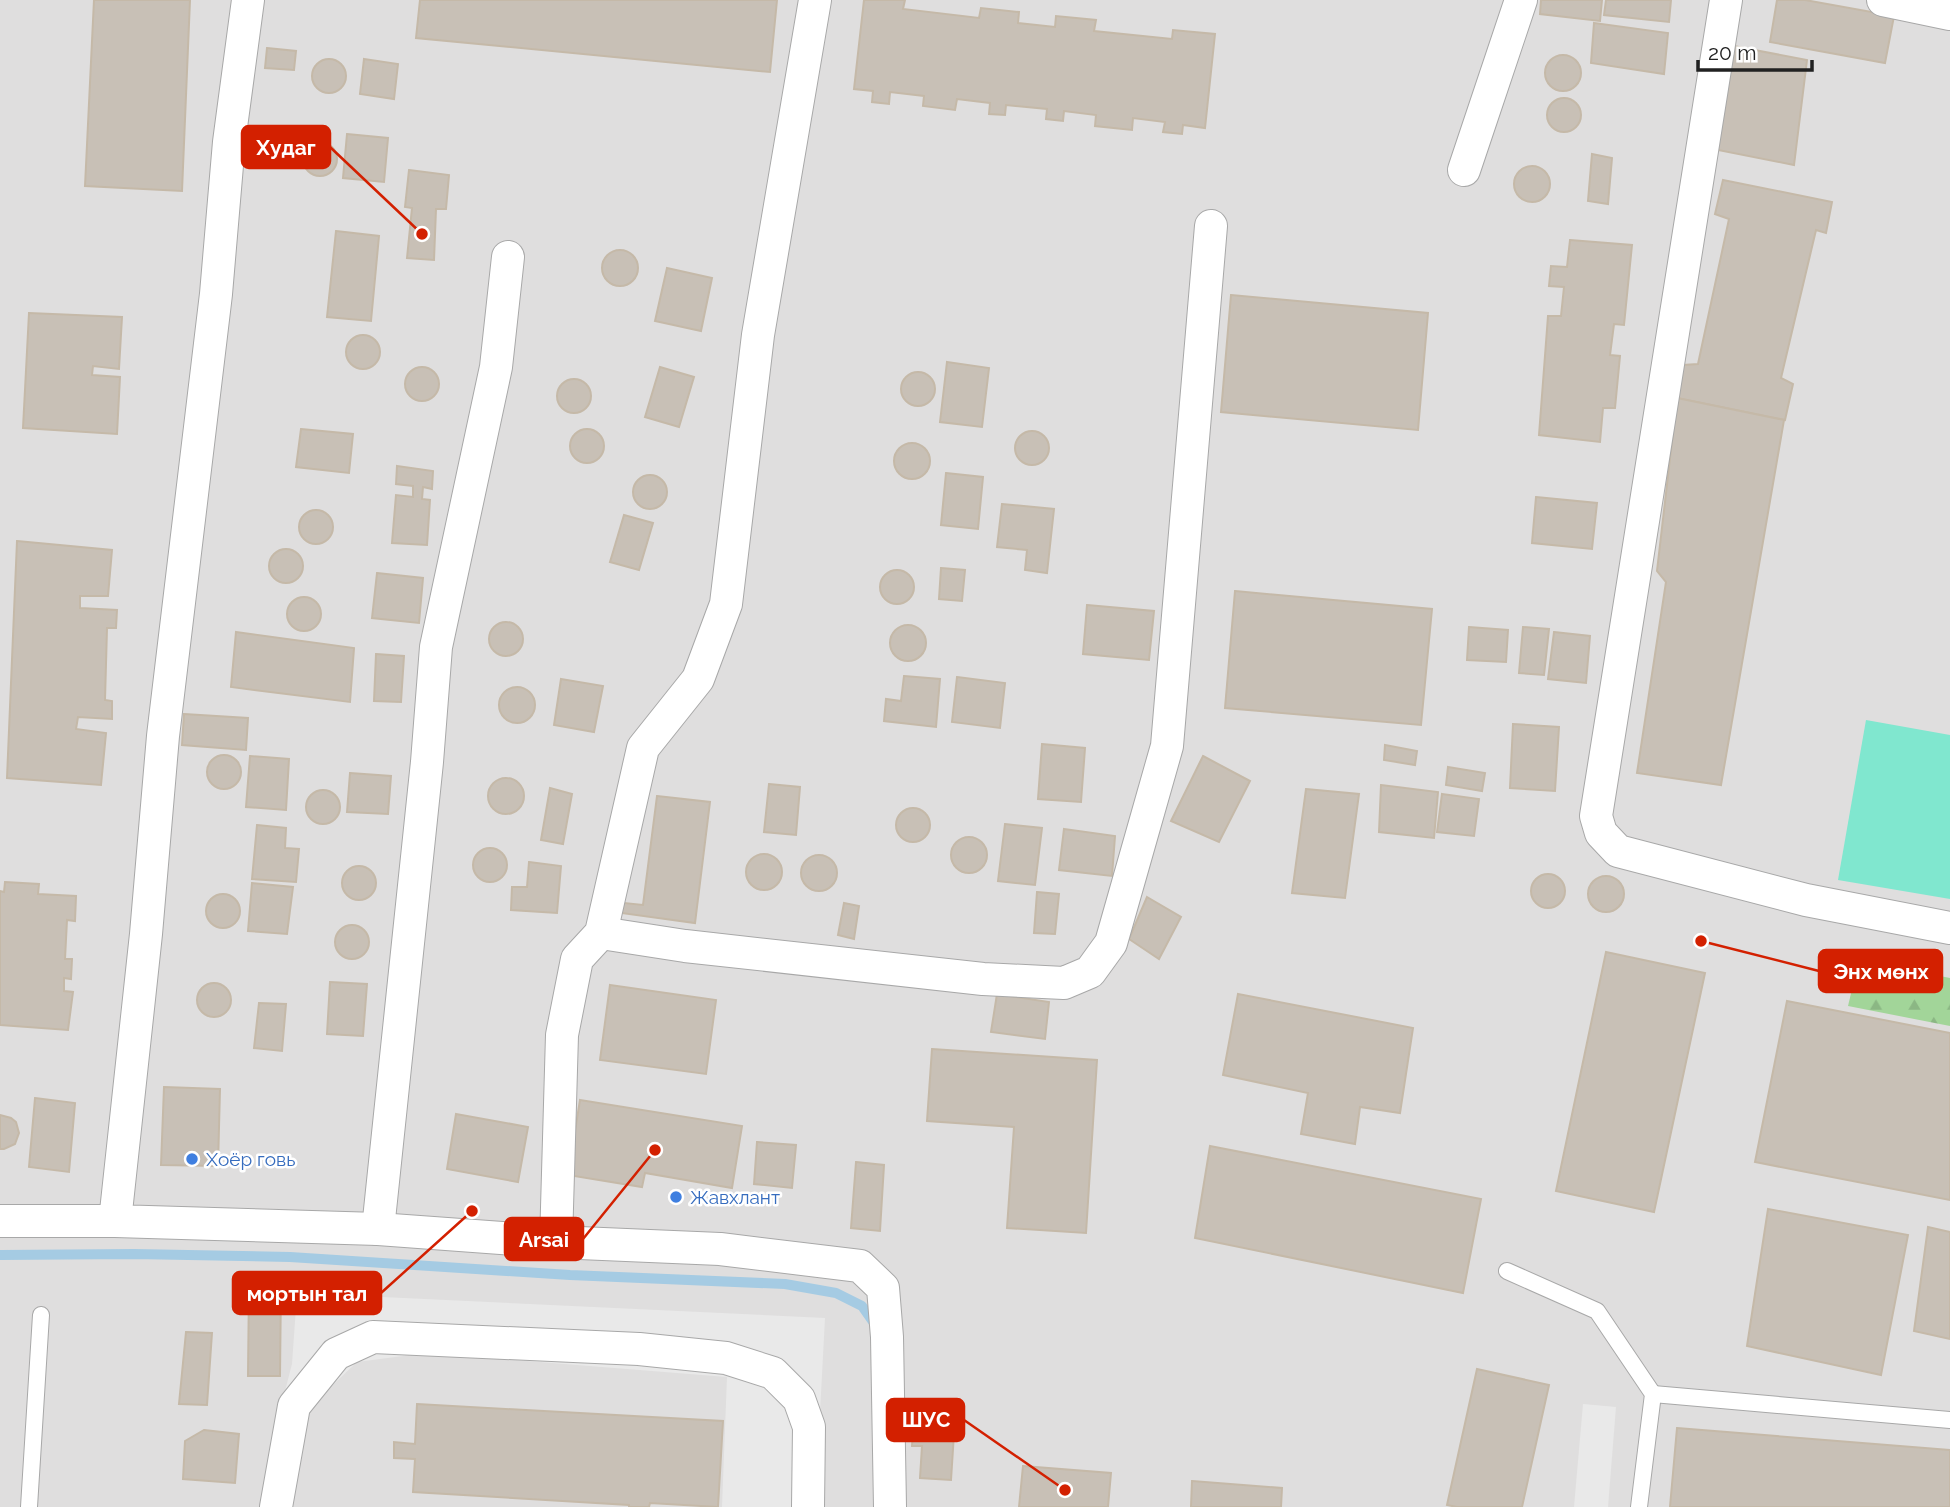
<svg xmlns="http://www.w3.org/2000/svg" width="1950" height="1507" font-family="Raleway,sans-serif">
	<defs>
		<pattern id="forest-firs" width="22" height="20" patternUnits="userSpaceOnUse" patternTransform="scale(1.75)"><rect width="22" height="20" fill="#a2d599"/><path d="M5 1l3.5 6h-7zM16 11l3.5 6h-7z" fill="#8bb784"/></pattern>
	</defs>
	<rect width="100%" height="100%" fill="#f2f0e7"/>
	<rect fill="#dfdede" x="0" y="0" width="1950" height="1507"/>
	<path fill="url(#forest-firs)" d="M1859 960 1950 978V1026L1848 1006Z"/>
	<path fill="#80e7cf" d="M1866 720 1950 735V899L1838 880Z"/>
	<g fill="#e9e9e9">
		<path d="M297 1293 825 1318 815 1507H722L727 1377 426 1353 357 1362 318 1399 285 1391 292 1364Z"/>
		<path d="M1583 1404 1616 1407 1608 1507H1574Z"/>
	</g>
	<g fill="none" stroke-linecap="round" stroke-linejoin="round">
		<path stroke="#a5cbe3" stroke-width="10" d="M0 1255 134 1254 290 1257 570 1275 785 1284 836 1293 862 1306 876 1326"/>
	</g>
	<g fill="#c8c0b6" stroke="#c5b9a8" stroke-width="2">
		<path d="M94 0H190L182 191 85 186Z"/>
		<path d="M420 0H777L770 72 416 38Z"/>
		<path d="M864 0H905L903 9 979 18 981 8 1019 12 1018 23 1055 27 1056 16 1096 20 1094 31 1172 39 1173 30 1215 34 1205 128 1183 125 1182 134 1163 132 1165 122 1133 118 1132 130 1095 126 1096 115 1064 111 1063 121 1046 119 1047 109 1006 105 1005 115 989 114 990 103 957 99 955 110 923 106 924 96 890 92 889 104 872 102 873 91 854 89Z"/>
		<path d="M1541 0H1602L1600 21 1540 14Z"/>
		<path d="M1606 0H1671L1669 22 1604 15Z"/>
		<path d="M1777 0H1805L1894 16 1885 63 1770 42Z"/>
		<path d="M1594 23 1668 33 1664 74 1591 63Z"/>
		<path d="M1723 44 1807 60 1794 165 1708 148Z"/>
		<path d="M267 48 296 51 294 70 265 68Z"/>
		<circle cx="1563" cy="73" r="18"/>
		<circle cx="329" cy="76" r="17"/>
		<path d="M364 59 398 64 394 99 360 94Z"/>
		<circle cx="1564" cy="115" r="17"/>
		<path d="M347 134 388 138 384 182 343 178Z"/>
		<circle cx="320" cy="159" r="17"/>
		<path d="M1592 154 1612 158 1608 204 1588 201Z"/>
		<circle cx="1532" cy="184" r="18"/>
		<path d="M409 170 449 175 446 209H436L434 260 407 258 412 208 405 207Z"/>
		<path d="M1723 180 1832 202 1826 233 1816 230 1781 378 1793 384 1785 420 1677 398 1683 365 1698 364 1729 219 1715 214Z"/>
		<path d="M336 231 379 236 371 321 327 317Z"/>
		<path d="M1570 240 1632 245 1624 325 1614 324 1610 355 1620 356 1615 408H1603L1600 442 1539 435 1548 316H1561L1564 287 1549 286 1551 266 1567 267Z"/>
		<circle cx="620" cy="268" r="18"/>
		<path d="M667 268 712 278 701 331 655 321Z"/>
		<path d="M1231 295 1428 313 1418 430 1221 412Z"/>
		<path d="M29 313 122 317 119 369 93 366 92 375 120 377 117 434 23 428Z"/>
		<circle cx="363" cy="352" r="17"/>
		<path d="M947 362 989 368 982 427 940 422Z"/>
		<circle cx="422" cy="384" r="17"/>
		<path d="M660 367 694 377 679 427 645 417Z"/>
		<circle cx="918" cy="389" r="17"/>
		<circle cx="574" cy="396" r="17"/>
		<path d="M1677 398 1784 420 1721 785 1637 773 1666 582 1657 571Z"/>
		<circle cx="587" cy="446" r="17"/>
		<path d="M301 429 353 434 349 473 296 467Z"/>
		<circle cx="1032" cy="448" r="17"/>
		<circle cx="912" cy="461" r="18"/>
		<path d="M397 466 433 471 432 489 423 487 422 499 430 500 427 545 392 543 396 495 413 497V486L396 484Z"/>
		<path d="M946 473 983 477 978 529 941 525Z"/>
		<circle cx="650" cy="492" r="17"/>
		<path d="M1536 497 1597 503 1592 549 1532 543Z"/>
		<path d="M1002 504 1054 509 1047 573 1025 570 1027 550 997 547Z"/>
		<circle cx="316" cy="527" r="17"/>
		<path d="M624 515 653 523 639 570 610 562Z"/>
		<path d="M17 541 112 550 108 596H80V608L117 610 116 628H107L105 700 112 701V719L78 717 76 729 106 733 101 785 7 778Z"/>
		<circle cx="286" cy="566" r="17"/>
		<path d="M941 568 965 570 962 601 939 599Z"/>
		<circle cx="897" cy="587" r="17"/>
		<path d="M377 573 423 578 419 623 372 618Z"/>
		<path d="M1235 591 1432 609 1421 725 1225 708Z"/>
		<circle cx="304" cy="614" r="17"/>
		<path d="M1087 605 1154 611 1149 660 1083 654Z"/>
		<circle cx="506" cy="639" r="17"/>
		<circle cx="908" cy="643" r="18"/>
		<path d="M1469 627 1508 630 1506 662 1467 660Z"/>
		<path d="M1523 627 1549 629 1544 675 1519 673Z"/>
		<path d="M236 632 354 648 350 702 231 687Z"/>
		<path d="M1554 632 1590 636 1586 683 1548 679Z"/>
		<path d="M376 654 404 656 401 702 374 701Z"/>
		<path d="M904 676 940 679 936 727 884 721 886 699 901 701Z"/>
		<path d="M957 677 1005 683 1000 728 952 722Z"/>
		<path d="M561 679 603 686 594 732 554 725Z"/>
		<circle cx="517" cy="705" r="18"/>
		<path d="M184 714 248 718 246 750 182 745Z"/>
		<path d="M1513 724 1559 727 1555 791 1510 788Z"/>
		<path d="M1042 744 1085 748 1081 802 1038 799Z"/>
		<path d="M1385 745 1417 751 1415 765 1384 760Z"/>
		<circle cx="224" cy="772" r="17"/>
		<path d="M250 756 289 759 286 810 246 807Z"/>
		<path d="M1203 756 1250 781 1219 842 1171 821Z"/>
		<path d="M1448 767 1485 773 1482 791 1446 785Z"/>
		<path d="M350 773 391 776 388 814 347 812Z"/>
		<circle cx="506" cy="796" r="18"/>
		<path d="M769 784 800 787 796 835 764 832Z"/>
		<path d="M1381 785 1438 792 1434 838 1379 832Z"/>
		<path d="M550 788 572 794 563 844 541 840Z"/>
		<path d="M1306 789 1359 794 1345 898 1292 893Z"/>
		<circle cx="323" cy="807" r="17"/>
		<path d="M1442 794 1479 799 1474 836 1437 832Z"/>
		<path d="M657 796 710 802 695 923 614 912 615 902 643 905Z"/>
		<circle cx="913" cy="825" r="17"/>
		<path d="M1005 824 1042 828 1035 885 998 881Z"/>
		<path d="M257 825 286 828 285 848 299 849 296 882 252 879Z"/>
		<path d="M1064 829 1115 836 1112 876 1059 870Z"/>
		<circle cx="969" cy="855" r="18"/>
		<circle cx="490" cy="865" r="17"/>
		<circle cx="764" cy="872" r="18"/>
		<circle cx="819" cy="873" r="18"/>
		<path d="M529 862 561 866 557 913 511 910 512 887H527Z"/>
		<circle cx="359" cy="883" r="17"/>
		<circle cx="1548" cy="891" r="17"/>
		<circle cx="1606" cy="894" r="18"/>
		<path d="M5 882 39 884 38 894 76 896 75 921 67 920 65 959H72L71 979 64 978V991L73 992 68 1030 0 1025V891L4 892Z"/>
		<path d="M252 883 293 887 287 934 248 931Z"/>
		<path d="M1037 892 1059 894 1055 934 1034 933Z"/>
		<circle cx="223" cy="911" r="17"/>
		<path d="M1147 897 1181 917 1159 959 1129 939Z"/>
		<path d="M844 903 859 906 854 939 838 935Z"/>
		<circle cx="352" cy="942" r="17"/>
		<path d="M1606 952 1705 973 1654 1212 1556 1191Z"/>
		<path d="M330 982 367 984 363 1036 327 1034Z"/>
		<circle cx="214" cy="1000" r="17"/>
		<path d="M610 985 716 1000 706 1074 600 1060Z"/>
		<path d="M997 994 1049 1002 1045 1039 991 1032Z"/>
		<path d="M1238 994 1413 1028 1400 1113 1360 1107 1355 1144 1301 1134 1308 1093 1223 1075Z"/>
		<path d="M1787 1001 1950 1033V1200L1755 1162Z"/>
		<path d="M259 1003 286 1004 282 1051 254 1048Z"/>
		<path d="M932 1049 1097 1060 1086 1233 1007 1228 1014 1127 927 1121Z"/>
		<path d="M164 1087 220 1089 218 1166 161 1165Z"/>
		<path d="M35 1098 75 1103 69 1172 29 1167Z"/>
		<path d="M580 1100 742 1126 732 1188 645 1173 642 1187 568 1175Z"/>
		<path d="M456 1114 528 1127 518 1182 447 1169Z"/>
		<path d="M0 1115 11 1118 16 1122 19 1133 15 1144 4 1149H0Z"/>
		<path d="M757 1142 796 1145 792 1188 754 1184Z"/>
		<path d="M1210 1146 1481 1199 1463 1293 1195 1238Z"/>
		<path d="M856 1162 884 1165 880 1231 851 1228Z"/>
		<path d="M1768 1209 1908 1235 1881 1375 1747 1346Z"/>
		<path d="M1928 1227 1950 1232V1339L1914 1331Z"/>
		<path d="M249 1284H281L280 1376H248Z"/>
		<path d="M186 1332 212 1333 207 1405 179 1404Z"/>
		<path d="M1477 1369 1549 1385 1522 1507H1457L1447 1505Z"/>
		<path d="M417 1404 723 1421 718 1507 650 1503 649 1507H629V1505L413 1492 415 1459 394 1458V1442L415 1444Z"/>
		<path d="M914 1416 955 1418 951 1480 920 1478 922 1446H912Z"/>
		<path d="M1677 1428 1950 1450V1507H1670Z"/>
		<path d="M204 1430 239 1434 235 1483 183 1479 185 1441Z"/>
		<path d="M1023 1466 1111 1473 1108 1507H1019Z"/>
		<path d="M1192 1481 1282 1488 1281 1507H1191Z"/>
	</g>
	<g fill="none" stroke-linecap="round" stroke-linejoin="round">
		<g stroke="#a8a8a8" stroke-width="18">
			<g id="service">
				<path d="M1507 1271 1597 1311 1653 1394 1639 1507"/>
				<path d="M1653 1394 1950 1420"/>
				<path d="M29 1507 41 1315"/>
			</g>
		</g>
		<g stroke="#a8a8a8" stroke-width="34">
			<g id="minor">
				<path d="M248 0 229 142 216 294 163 736 146 934 115 1221 378 1229 556 1242 720 1249 860 1266 883 1288 887 1337 890 1507"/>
				<path d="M1726 0 1596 816 1601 833 1618 851 1806 900 1950 928"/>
				<path d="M1883 0 1950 14"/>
				<path d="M1464 170 1521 0"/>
				<path d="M601 933 685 946 983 979 1064 983 1090 972 1111 943 1167 746 1211 226"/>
				<path d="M0 1221H115"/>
				<path d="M378 1229 427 762 436 647 496 367 508 257"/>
				<path d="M556 1242 562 1035 577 959 601 933 643 748 698 679 726 604 758 335 815 0"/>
				<path d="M276 1507 294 1406 336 1354 373 1337 639 1349 726 1358 773 1373 799 1399 809 1427 808 1507"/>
			</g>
		</g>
		<use href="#service" stroke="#fff" stroke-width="16"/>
		<use href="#minor" stroke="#fff" stroke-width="32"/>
	</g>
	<g fill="#3f7fe0" stroke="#fff" stroke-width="2.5">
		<circle cx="192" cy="1159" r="7"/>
		<circle cx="676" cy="1197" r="7"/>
	</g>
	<g text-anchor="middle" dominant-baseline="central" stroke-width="5" stroke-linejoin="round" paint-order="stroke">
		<g font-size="19" fill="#366cbe" stroke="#fff" text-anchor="start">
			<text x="206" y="1159">Хоёр говь</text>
			<text x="690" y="1197">Жавхлант</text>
		</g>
	</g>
	<path fill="none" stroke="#d32000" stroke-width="2.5" d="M422 234L330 147M1701 941L1819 971M655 1150L583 1239M472 1211L381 1293M1065 1490L964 1420"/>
	<g fill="#d32000" stroke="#fff" stroke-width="2.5">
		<circle cx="422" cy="234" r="7"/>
		<circle cx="1701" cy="941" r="7"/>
		<circle cx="655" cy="1150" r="7"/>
		<circle cx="472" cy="1211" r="7"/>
		<circle cx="1065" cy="1490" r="7"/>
	</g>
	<g fill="#d32000" stroke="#d32000" stroke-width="2.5">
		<rect x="242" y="126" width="88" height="42" rx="7"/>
		<rect x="1819" y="950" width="123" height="42" rx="7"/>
		<rect x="505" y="1218" width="78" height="42" rx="7"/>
		<rect x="233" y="1272" width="148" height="42" rx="7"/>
		<rect x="887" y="1399" width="77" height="42" rx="7"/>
	</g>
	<g font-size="21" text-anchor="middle" font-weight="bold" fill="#fff">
		<text x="286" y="155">Худаг</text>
		<text x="1881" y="979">Энх мөнх</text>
		<text x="544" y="1247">Arsai</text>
		<text x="307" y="1301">мортын тал</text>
		<text x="926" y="1427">ШУС</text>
	</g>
	<path d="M1698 60v10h114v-10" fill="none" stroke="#212121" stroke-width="3.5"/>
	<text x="1708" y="60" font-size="21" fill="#212121" stroke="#ffffff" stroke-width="5" paint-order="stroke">20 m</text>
</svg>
